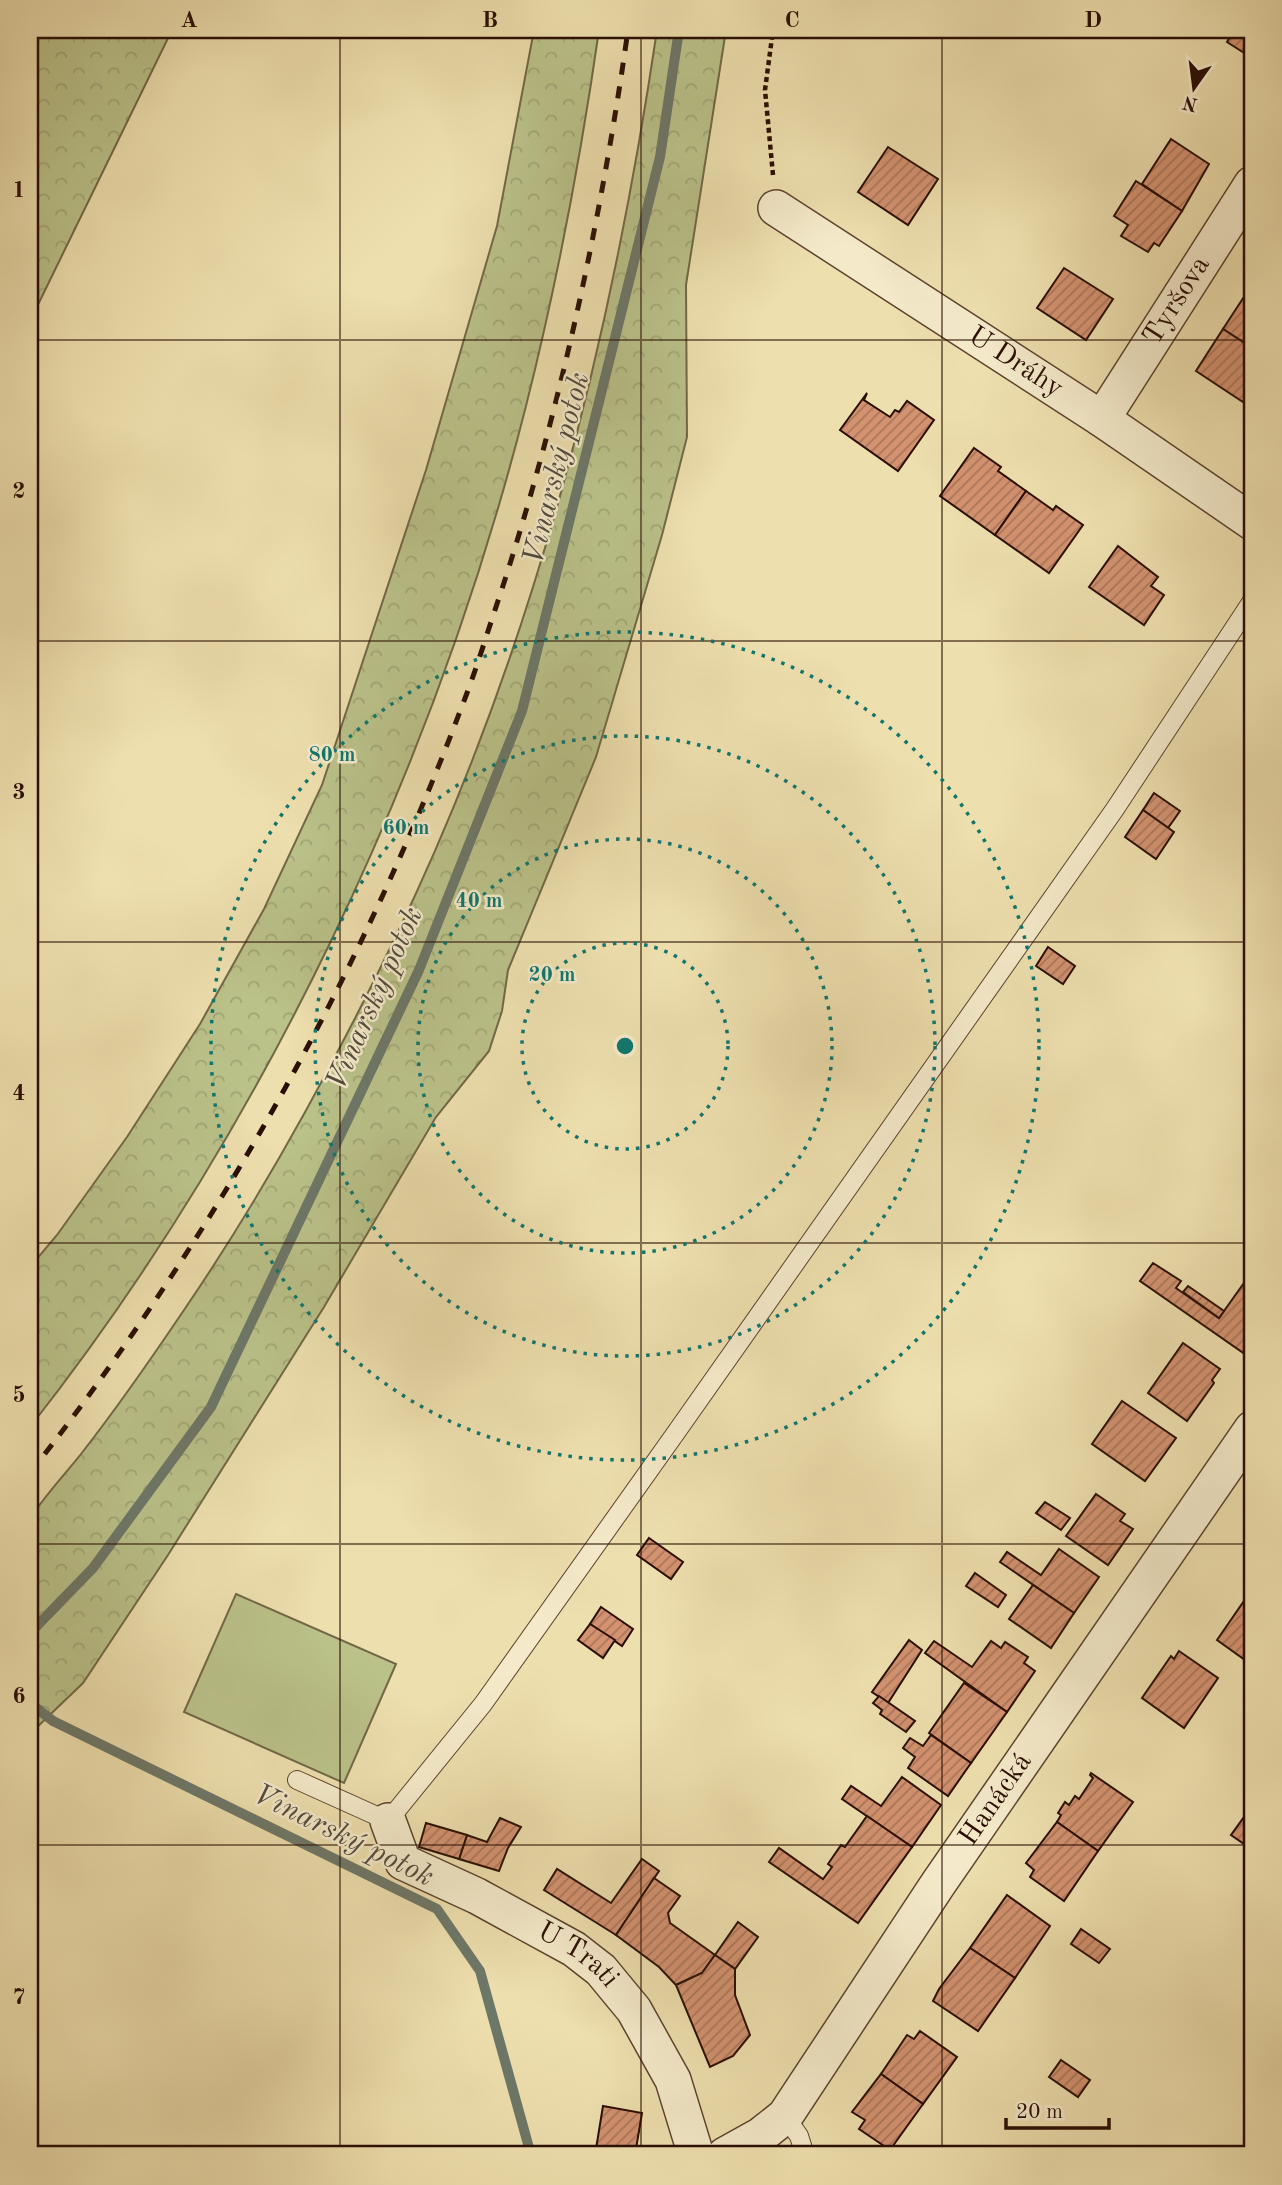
<svg xmlns="http://www.w3.org/2000/svg" width="1282" height="2185" font-family="'Old Standard TT',serif">
	<defs>
		<pattern id="forest-crowns" width="20" height="18" patternUnits="userSpaceOnUse" patternTransform="scale(1.75)"><rect width="20" height="18" fill="#bac189"/><path d="M2 6a3 3 0 1 1 6 0M12 15a3 3 0 1 1 6 0" fill="none" stroke="#a0a575"/></pattern>
		<pattern id="building-hatch" width="6" height="6" patternUnits="userSpaceOnUse" patternTransform="scale(1.75)"><rect width="6" height="6" fill="#d39270"/><path d="M-1 1l2-2M0 6l6-6M5 7l2-2" fill="none" stroke="#ab765a"/></pattern>
	</defs>
	<rect width="100%" height="100%" fill="#eedfae"/>
	<filter id="stains"><feTurbulence type="fractalNoise" baseFrequency=".00286" numOctaves="4"/><feColorMatrix values="0 0 0 0 .2 0 0 0 0 .09 0 0 0 0 .02 0 0 0 .5 -.17"/></filter>
	<radialGradient id="worn" r=".72"><stop offset=".6" stop-color="#630" stop-opacity="0"/><stop offset="1" stop-color="#630" stop-opacity=".3"/></radialGradient>
	<g fill="url(#forest-crowns)" stroke="#726846" stroke-width="2">
		<path d="M30 30H172L30 321Z"/>
		<path d="M534 30H599C581 156 557 283 526 406 434 769 262 1132 30 1427V1267L57 1235 127 1137 200 1024 264 909 322 785 426 470 497 226Z"/>
		<path d="M657 30H726L686 285 687 437 662 535 596 757 508 970 502 1011 489 1051 436 1117 324 1307 168 1555 83 1683 30 1734C30 1681 30 1629 30 1576 30 1564 27 1530 30 1520 33 1509 72 1466 81 1454 117 1408 151 1359 184 1310 264 1193 333 1066 395 938 533 653 611 342 657 30Z"/>
	</g>
	<path fill="#bac189" stroke="#726846" stroke-width="2" d="M236 1594 396 1664 344 1783 184 1712Z"/>
	<g fill="none" stroke-linecap="round" stroke-linejoin="round">
		<g stroke="#6d7768" stroke-width="10">
			<path d="M30 1633 93 1568 211 1407 419 970 522 711 660 157 679 30"/>
			<path d="M30 1703 53 1721 437 1909 480 1971 531 2155"/>
		</g>
	</g>
	<g fill="url(#building-hatch)" stroke="#2a0e04" stroke-width="2">
		<path d="M1234 30H1252V58L1227 42Z"/>
		<path d="M1171 139 1209 164 1182 211 1142 184Z"/>
		<path d="M888 147 938 179 908 225 858 192Z"/>
		<path d="M1136 181 1182 211 1159 246 1154 243 1148 252 1121 236 1128 225 1114 216Z"/>
		<path d="M1064 268 1113 299 1086 340 1037 308Z"/>
		<path d="M1251 286 1252 287V348L1223 329Z"/>
		<path d="M1223 329 1252 348V383L1243 402 1196 371Z"/>
		<path d="M867 393 864 400 890 417 895 410 899 412 907 401 934 420 898 471 840 430Z"/>
		<path d="M974 448 1001 467 998 471 1026 491 995 535 940 496Z"/>
		<path d="M1026 491 1053 510 1056 506 1083 525 1049 573 995 535Z"/>
		<path d="M1118 546 1158 577 1151 586 1164 595 1144 625 1089 587Z"/>
		<path d="M1154 793 1180 811 1168 828 1143 810Z"/>
		<path d="M1143 810 1174 832 1156 859 1125 837Z"/>
		<path d="M1048 947 1075 966 1063 984 1036 966Z"/>
		<path d="M1153 1263 1181 1281 1176 1288 1219 1318 1246 1280 1252 1284V1359L1140 1281Z"/>
		<path d="M1188 1286 1224 1311 1219 1318 1183 1292Z"/>
		<path d="M1183 1343 1220 1369 1212 1380 1214 1383 1187 1421 1148 1393Z"/>
		<path d="M1122 1401 1176 1438 1145 1481 1092 1444Z"/>
		<path d="M1096 1494 1125 1514 1120 1521 1133 1529 1108 1565 1066 1536Z"/>
		<path d="M1045 1502 1070 1518 1061 1530 1036 1513Z"/>
		<path d="M649 1538 683 1562 671 1579 637 1555Z"/>
		<path d="M1059 1549 1099 1577 1074 1613 1000 1562 1007 1552 1041 1575Z"/>
		<path d="M975 1573 1006 1595 998 1607 966 1586Z"/>
		<path d="M1033 1585 1074 1613 1051 1648 1009 1619Z"/>
		<path d="M1252 1595V1665L1217 1640 1244 1601 1247 1603Z"/>
		<path d="M601 1607 633 1629 622 1646 590 1624Z"/>
		<path d="M590 1624 615 1640 603 1658 578 1640Z"/>
		<path d="M909 1640 922 1650 888 1703 872 1692Z"/>
		<path d="M934 1641 972 1667 991 1641 1001 1648 1005 1642 1028 1657 1024 1663 1035 1671 1007 1712 925 1653Z"/>
		<path d="M1179 1651 1218 1678 1184 1728 1142 1698 1171 1656 1174 1659Z"/>
		<path d="M964 1683 1007 1712 971 1763 929 1733Z"/>
		<path d="M879 1696 915 1721 906 1732 880 1714 882 1710 873 1703Z"/>
		<path d="M931 1735 971 1763 948 1796 908 1768 915 1757 903 1748 910 1738 923 1746Z"/>
		<path d="M1091 1773 1133 1802 1098 1851 1057 1822 1061 1815 1058 1813 1065 1802 1069 1805 1075 1796 1079 1799 1093 1778 1090 1775Z"/>
		<path d="M902 1777 941 1805 912 1847 842 1799 851 1786 881 1806Z"/>
		<path d="M867 1816 912 1847 858 1923 769 1862 779 1848 823 1879 832 1867 828 1864 841 1845 845 1847Z"/>
		<path d="M1244 1817 1252 1823V1839L1247 1846 1231 1835Z"/>
		<path d="M500 1818 521 1827 508 1848 499 1871 459 1859 467 1835 487 1842Z"/>
		<path d="M1057 1822 1098 1851 1064 1901 1030 1877 1034 1870 1026 1863Z"/>
		<path d="M426 1823 467 1835 459 1859 419 1847Z"/>
		<path d="M642 1859 659 1871 616 1935 544 1890 557 1869 611 1903Z"/>
		<path d="M654 1878 680 1896 668 1913 670 1923 715 1955 702 1973 676 1985 659 1967 616 1935Z"/>
		<path d="M1007 1895 1050 1926 1015 1978 970 1948Z"/>
		<path d="M738 1922 758 1937 735 1969 715 1955Z"/>
		<path d="M1081 1929 1110 1949 1099 1963 1071 1944Z"/>
		<path d="M970 1948 1015 1978 978 2031 933 2001 939 1989Z"/>
		<path d="M715 1955 735 1969V1995L750 2035 733 2056 710 2067 676 1985 702 1973Z"/>
		<path d="M920 2031 957 2057 923 2104 881 2074 907 2035 914 2039Z"/>
		<path d="M1061 2060 1090 2080 1078 2097 1049 2077Z"/>
		<path d="M881 2074 923 2104 890 2150 859 2129 865 2120 852 2112Z"/>
		<path d="M603 2106 642 2113 635 2155H595Z"/>
	</g>
	<g fill="none" stroke-linecap="round" stroke-linejoin="round">
		<g stroke="#5b422e" stroke-width="20">
			<g id="service">
				<path d="M297 1780 388 1821 483 1704 675 1434 1115 809 1252 601"/>
				<path d="M785 2116 799 2136 805 2155"/>
			</g>
		</g>
		<g stroke="#5b422e" stroke-width="38">
			<g id="minor">
				<path id="s1" d="M776 208 1102 419 1252 522"/>
				<path id="s2" d="M1102 419 1252 184"/>
				<path id="s3" d="M388 1821 403 1862 477 1896 574 1949 601 1970 634 2010 673 2080 696 2155"/>
				<path id="s4" d="M725 2155 761 2135 785 2116 938 1884 1252 1429"/>
			</g>
		</g>
		<path stroke="#2a0e04" stroke-width="4.5" stroke-dasharray="5 3.5" stroke-linecap="butt" d="M773 175 765 90 773 30"/>
		<use href="#service" stroke="#f4eaca" stroke-width="18"/>
		<use href="#minor" stroke="#f4eaca" stroke-width="35"/>
		<path stroke="#2a0e04" stroke-width="5" stroke-dasharray="12 12" stroke-linecap="butt" d="M30 1473C215 1237 362 974 467 693 479 661 489 627 500 595 560 411 601 221 628 30"/>
	</g>
	<path fill="none" stroke="#2a0e04" stroke-width="2" stroke-opacity="0.55" d="M340 30V2155M641 30V2155M942 30V2155M30 340H1252M30 641H1252M30 942H1252M30 1243H1252M30 1544H1252M30 1845H1252"/>
	<g fill="none" stroke="#0f766e" stroke-width="3.5" stroke-dasharray="3.5 7">
		<circle cx="625" cy="1046" r="103"/>
		<circle cx="625" cy="1046" r="207"/>
		<circle cx="625" cy="1046" r="310"/>
		<circle cx="625" cy="1046" r="414"/>
	</g>
	<g text-anchor="middle" dominant-baseline="central" stroke-width="5" stroke-linejoin="round" paint-order="stroke">
		<g font-size="28" fill="#2a0e04" stroke="#f4eaca">
			<text stroke="none"><textPath href="#s2" startOffset="140">Tyršova</textPath></text>
			<text stroke="none"><textPath href="#s1" startOffset="285">U Dráhy</textPath></text>
			<text stroke="none"><textPath href="#s4" startOffset="452">Hanácká</textPath></text>
			<text stroke="none"><textPath href="#s3" startOffset="242">U Trati</textPath></text>
		</g>
		<g font-size="30" font-style="italic" fill="#514b3e" stroke="#f4eaca">
			<text transform="translate(557 469) rotate(-76)">Vinarský potok</text>
			<text transform="translate(375 999) rotate(-66)">Vinarský potok</text>
			<text transform="translate(343 1836) rotate(26)">Vinarský potok</text>
		</g>
	</g>
	<circle cx="625" cy="1046" r="10" fill="#0f766e" stroke="#f4eaca" stroke-width="3.5"/>
	<g font-size="21" text-anchor="middle" font-weight="bold" fill="#0f766e" stroke="#f4eaca" stroke-width="5" stroke-linejoin="round" paint-order="stroke">
		<text x="332" y="761">80 m</text>
		<text x="406" y="834">60 m</text>
		<text x="479" y="907">40 m</text>
		<text x="552" y="981">20 m</text>
	</g>
	<rect width="1282" height="2185" fill="none" stroke="#eedfae" stroke-width="77"/>
	<g transform="translate(1194 88) rotate(194)" stroke="#f4eaca" stroke-width="5" paint-order="stroke">
	<path d="M0-5L12 26L0 18L-12 26Z" fill="#2a0e04"/>
	<text y="-10" font-size="19" font-weight="bold" text-anchor="middle" fill="#2a0e04">N</text>
	</g>
	<path d="M1006 2118v10h103v-10" fill="none" stroke="#2a0e04" stroke-width="3.5"/>
	<text x="1016" y="2118" font-size="21" fill="#2a0e04" stroke="#f4eaca" stroke-width="5" paint-order="stroke">20 m</text>
	<rect x="38" y="38" width="1206" height="2108" fill="none" stroke="#2a0e04" stroke-width="2.5"/>
	<g font-size="23" text-anchor="middle" font-weight="bold" fill="#2a0e04">
		<text x="189" y="27">A</text>
		<text x="490" y="27">B</text>
		<text x="792" y="27">C</text>
		<text x="1093" y="27">D</text>
		<text x="19" y="197">1</text>
		<text x="19" y="498">2</text>
		<text x="19" y="799">3</text>
		<text x="19" y="1100">4</text>
		<text x="19" y="1402">5</text>
		<text x="19" y="1703">6</text>
		<text x="19" y="2004">7</text>
	</g>
	<rect width="100%" height="100%" filter="url(#stains)"/>
	<rect width="100%" height="100%" fill="url(#worn)"/>
</svg>
